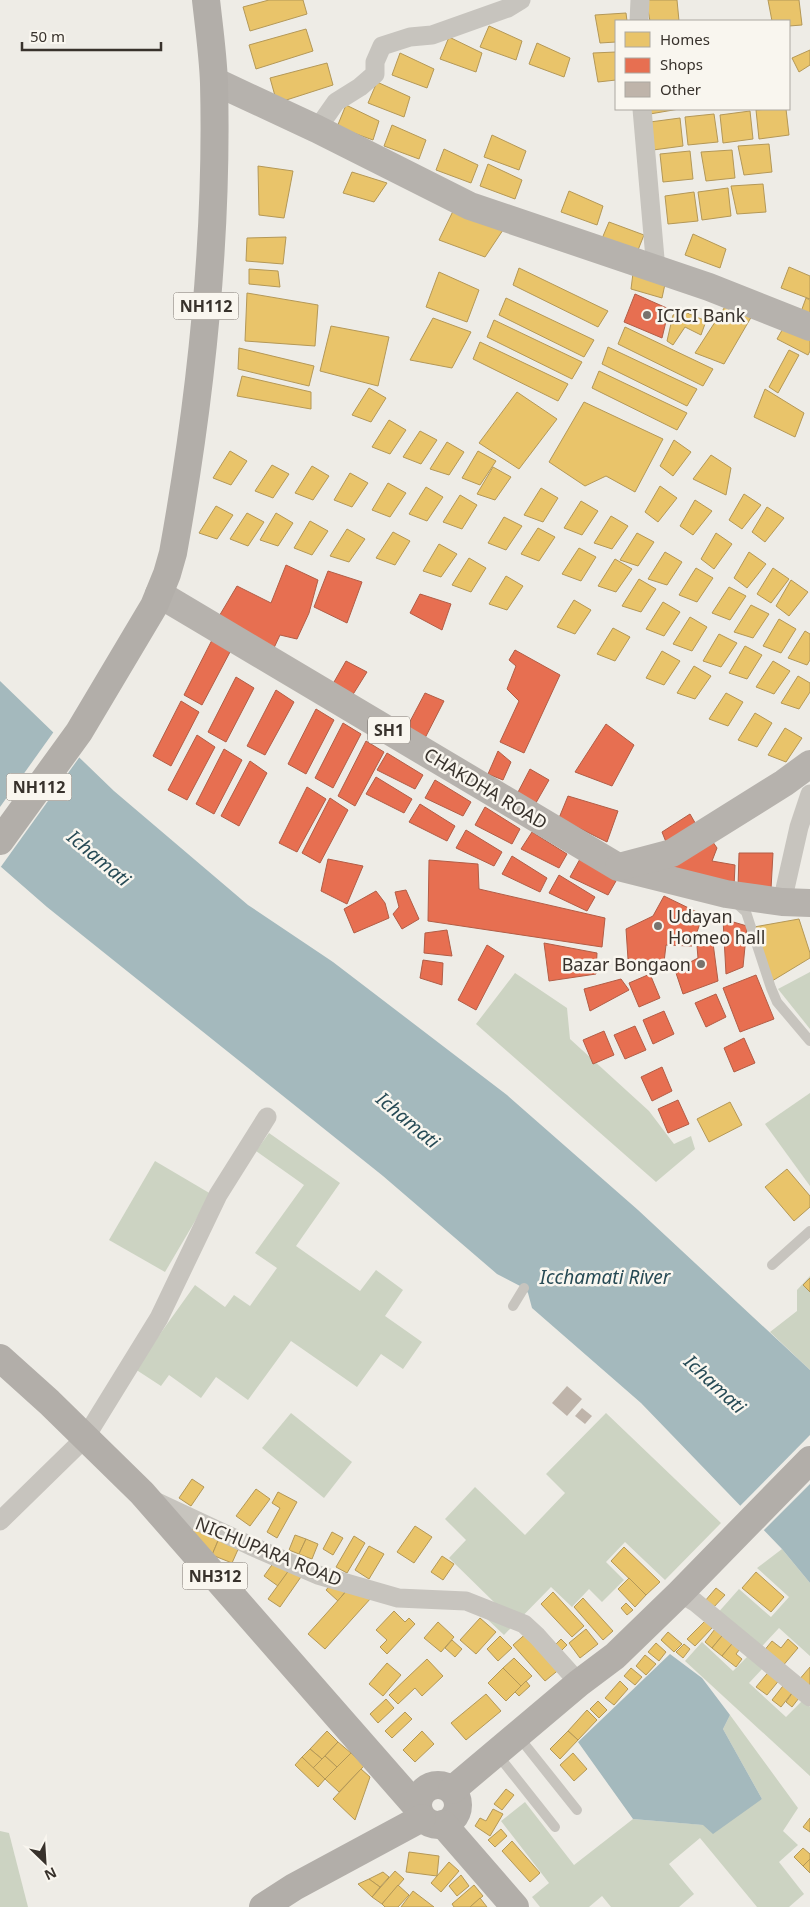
<svg xmlns="http://www.w3.org/2000/svg" width="810" height="1907" font-family="'Noto Sans',sans-serif">
	<rect width="100%" height="100%" fill="#eeece6"/>
	<g fill="#ccd3c2">
		<path d="M810 972V1029L778 989Z"/>
		<path d="M515 973 567 1008 570 1039 649 1111 674 1144 691 1136 695 1149 656 1182 476 1024Z"/>
		<path d="M810 1093V1186L765 1124Z"/>
		<path d="M269 1133 340 1183 296 1246 360 1291 376 1270 403 1290 385 1316 422 1342 403 1369 381 1354 357 1387 291 1341 248 1400 216 1377 201 1398 169 1375 161 1386 135 1369 195 1285 225 1307 234 1295 250 1306 277 1268 255 1253 304 1185 256 1151Z"/>
		<path d="M155 1161 211 1194 165 1272 109 1240Z"/>
		<path d="M810 1276V1370L770 1332 797 1311V1290Z"/>
		<path d="M291 1413 352 1462 324 1498 262 1448Z"/>
		<path d="M606 1413 721 1523 665 1580 625 1542 606 1562 624 1580 602 1602 589 1589 572 1607 551 1587 504 1635 486 1618 498 1606 449 1558 466 1540 445 1519 475 1487 525 1535 565 1493 546 1474Z"/>
		<path d="M782 1549 810 1583V1656L779 1628 753 1656 764 1667 749 1683 786 1717 803 1700 810 1707V1776L685 1661 702 1642 733 1671 754 1650 716 1615 739 1589 771 1617 789 1597 757 1568Z"/>
		<path d="M730 1715 798 1808 783 1831 798 1845 779 1862 804 1894 789 1907H757L700 1838 669 1864 694 1894 679 1907H611L602 1896 589 1907H540L532 1897 549 1883 501 1821 525 1802 574 1865 633 1819 704 1825 762 1799 723 1729Z"/>
		<path d="M0 1831 9 1833 28 1907H0Z"/>
	</g>
	<g fill="#a4b9bd">
		<path d="M0 681 114 791 248 905 333 962 507 1095 638 1210 810 1370V1583L782 1549 641 1403 532 1308 528 1293 524 1288 497 1274 383 1176 47 907 0 866Z"/>
		<path d="M670 1654 702 1678 730 1715 723 1729 762 1799 713 1834 703 1825 633 1819 578 1742Z"/>
	</g>
	<g fill="#eeece6">
		<path d="M55 730 81 755 0 868V807Z"/>
		<path d="M810 1435V1484L762 1532 738 1508Z"/>
	</g>
	<g fill="#e9c46a" stroke="#b49857">
		<path d="M269 0H303L307 14 250 31 243 7Z"/>
		<path d="M646 0H677L679 21H650Z"/>
		<path d="M768 0H799L802 25 789 26V21H772Z"/>
		<path d="M626 13 627 21H616V42L600 43 595 15Z"/>
		<path d="M489 26 522 41 516 60 480 47Z"/>
		<path d="M306 29 313 51 256 69 249 45Z"/>
		<path d="M449 37 482 53 476 72 440 59Z"/>
		<path d="M537 43 570 58 564 77 529 64Z"/>
		<path d="M810 50V65L799 72 792 58Z"/>
		<path d="M616 52V80L598 82 593 53Z"/>
		<path d="M400 53 434 69 427 88 392 75Z"/>
		<path d="M327 63 333 85 277 103 270 78Z"/>
		<path d="M377 82 410 97 404 117 368 103Z"/>
		<path d="M346 105 379 121 373 140 337 127Z"/>
		<path d="M649 109H679L650 114Z"/>
		<path d="M768 109H786L789 135 759 139 756 110Z"/>
		<path d="M750 111 753 139 723 143 720 115Z"/>
		<path d="M714 114 718 142 688 145 685 117Z"/>
		<path d="M680 118 683 146 653 150 650 122Z"/>
		<path d="M392 125 426 140 419 159 384 146Z"/>
		<path d="M492 135 526 151 519 170 484 157Z"/>
		<path d="M769 144 772 172 744 175 738 146Z"/>
		<path d="M444 149 478 165 471 183 436 170Z"/>
		<path d="M732 150 735 178 706 181 701 152Z"/>
		<path d="M690 151 693 179 663 182 660 154Z"/>
		<path d="M488 164 522 180 515 199 480 186Z"/>
		<path d="M258 166 293 171 284 218 259 215Z"/>
		<path d="M352 172 387 183 374 202 343 193Z"/>
		<path d="M763 184 766 212 737 214 731 186Z"/>
		<path d="M728 188 731 216 702 220 698 192Z"/>
		<path d="M569 191 603 206 597 225 561 212Z"/>
		<path d="M694 192 698 221 668 224 665 196Z"/>
		<path d="M455 207 503 230 485 257 439 240Z"/>
		<path d="M609 222 644 235 636 255 601 241Z"/>
		<path d="M693 234 726 249 720 268 685 255Z"/>
		<path d="M286 237 283 264 246 261 247 238Z"/>
		<path d="M789 267 810 276V299L781 288Z"/>
		<path d="M519 268 608 311 598 327 513 285Z"/>
		<path d="M249 269 278 271 280 287 249 284Z"/>
		<path d="M439 272 479 290 467 322 426 307Z"/>
		<path d="M633 273 665 284 662 298 631 289Z"/>
		<path d="M247 293 318 305 315 346 245 341Z"/>
		<path d="M506 298 594 340 584 357 499 315Z"/>
		<path d="M806 298 810 300V324L798 320Z"/>
		<path d="M728 302 753 314 724 364 695 353Z"/>
		<path d="M685 312 706 321 701 335 685 327 673 345 667 341 673 315Z"/>
		<path d="M433 318 471 332 452 368 410 360Z"/>
		<path d="M494 320 582 362 572 379 487 337Z"/>
		<path d="M785 325 810 336V351L808 355 777 339Z"/>
		<path d="M331 326 389 337 378 386 320 371Z"/>
		<path d="M625 327 713 369 703 386 618 344Z"/>
		<path d="M480 342 568 384 558 401 473 359Z"/>
		<path d="M608 347 697 389 687 406 602 364Z"/>
		<path d="M239 348 314 366 309 386 238 369Z"/>
		<path d="M789 350 799 355 778 393 769 387Z"/>
		<path d="M599 371 687 413 677 430 592 388Z"/>
		<path d="M242 376 311 392V409L237 396Z"/>
		<path d="M369 388 386 398 371 422 352 415Z"/>
		<path d="M765 389 804 413 795 437 754 417Z"/>
		<path d="M517 392 557 419 519 469 479 443Z"/>
		<path d="M584 402 663 439 635 492 606 476 585 486 549 462Z"/>
		<path d="M389 420 406 430 390 454 372 447Z"/>
		<path d="M420 431 437 440 421 464 403 457Z"/>
		<path d="M674 440 691 452 673 476 660 466Z"/>
		<path d="M447 442 464 452 449 475 430 469Z"/>
		<path d="M230 451 247 461 231 485 213 478Z"/>
		<path d="M478 451 496 461 480 485 462 478Z"/>
		<path d="M711 455 731 468 726 495 693 479Z"/>
		<path d="M272 465 289 474 273 498 255 491Z"/>
		<path d="M312 466 329 476 313 500 295 493Z"/>
		<path d="M493 467 511 477 495 500 477 494Z"/>
		<path d="M350 473 368 483 352 507 334 500Z"/>
		<path d="M388 483 406 493 390 517 372 510Z"/>
		<path d="M660 486 677 498 658 522 645 512Z"/>
		<path d="M426 487 443 497 427 521 409 514Z"/>
		<path d="M541 488 558 498 543 522 524 515Z"/>
		<path d="M744 494 761 505 742 529 729 520Z"/>
		<path d="M460 495 477 505 462 529 443 522Z"/>
		<path d="M695 500 712 511 693 535 680 526Z"/>
		<path d="M581 501 598 511 582 535 564 528Z"/>
		<path d="M216 506 233 515 217 539 199 533Z"/>
		<path d="M767 507 784 518 765 542 752 532Z"/>
		<path d="M247 513 264 522 248 546 230 539Z"/>
		<path d="M276 513 293 523 278 546 260 540Z"/>
		<path d="M611 516 628 526 612 549 594 543Z"/>
		<path d="M504 517 522 526 506 550 488 543Z"/>
		<path d="M310 521 328 531 312 555 294 548Z"/>
		<path d="M538 528 555 537 539 561 521 554Z"/>
		<path d="M347 529 365 539 349 562 330 556Z"/>
		<path d="M393 532 410 541 395 565 376 558Z"/>
		<path d="M637 533 654 542 638 566 620 560Z"/>
		<path d="M716 533 732 544 714 569 701 559Z"/>
		<path d="M439 544 457 554 441 577 423 571Z"/>
		<path d="M579 548 596 557 581 581 562 574Z"/>
		<path d="M665 552 682 562 667 585 648 579Z"/>
		<path d="M749 552 766 564 747 588 734 578Z"/>
		<path d="M469 558 486 568 471 592 452 585Z"/>
		<path d="M615 559 632 569 616 592 598 586Z"/>
		<path d="M696 568 713 578 697 602 679 595Z"/>
		<path d="M773 568 789 579 771 603 757 594Z"/>
		<path d="M506 576 523 586 507 610 489 604Z"/>
		<path d="M639 579 656 589 641 612 622 606Z"/>
		<path d="M791 580 808 592 789 616 776 606Z"/>
		<path d="M729 587 746 596 730 620 712 613Z"/>
		<path d="M574 600 591 610 575 634 557 627Z"/>
		<path d="M663 602 680 612 664 636 646 629Z"/>
		<path d="M751 605 769 614 753 638 734 632Z"/>
		<path d="M690 617 707 627 692 651 673 644Z"/>
		<path d="M779 619 796 629 781 653 763 646Z"/>
		<path d="M613 628 630 637 615 661 597 654Z"/>
		<path d="M805 631 810 634V660L807 665 788 658Z"/>
		<path d="M719 634 737 643 721 667 703 661Z"/>
		<path d="M745 646 762 655 747 679 729 673Z"/>
		<path d="M662 651 680 661 664 685 646 678Z"/>
		<path d="M773 661 790 671 774 694 756 687Z"/>
		<path d="M694 666 711 676 695 699 677 693Z"/>
		<path d="M798 676 810 683V692L799 709 781 703Z"/>
		<path d="M726 693 743 702 728 726 709 719Z"/>
		<path d="M755 713 772 723 757 747 738 740Z"/>
		<path d="M785 728 802 738 786 762 768 755Z"/>
		<path d="M799 919 810 953V958L772 981 754 927Z"/>
		<path d="M730 1102 742 1125 709 1142 697 1119Z"/>
		<path d="M787 1169 810 1196V1207L794 1221 765 1187Z"/>
		<path d="M810 1278V1292L803 1285Z"/>
		<path d="M192 1479 204 1487 191 1506 179 1498Z"/>
		<path d="M256 1489 270 1499 250 1526 236 1516Z"/>
		<path d="M278 1492 297 1502 277 1538 267 1532 280 1508 272 1503Z"/>
		<path d="M194 1525 220 1536 212 1555 189 1536Z"/>
		<path d="M415 1526 432 1537 414 1563 397 1552Z"/>
		<path d="M332 1532 343 1538 333 1555 323 1549Z"/>
		<path d="M295 1535 306 1539 299 1554 289 1550Z"/>
		<path d="M220 1536 240 1545 232 1563 212 1555Z"/>
		<path d="M354 1536 365 1543 347 1573 336 1567Z"/>
		<path d="M306 1539 318 1544 312 1559 299 1554Z"/>
		<path d="M369 1546 384 1554 369 1579 355 1570Z"/>
		<path d="M624 1547 660 1582 646 1595 611 1561Z"/>
		<path d="M442 1556 454 1564 443 1580 431 1572Z"/>
		<path d="M274 1562 288 1572 278 1586 264 1576Z"/>
		<path d="M292 1566 303 1574 280 1607 268 1599Z"/>
		<path d="M756 1572 784 1597 771 1612 742 1588Z"/>
		<path d="M629 1578 646 1595 635 1607 618 1589Z"/>
		<path d="M333 1582 345 1592 338 1601 326 1590Z"/>
		<path d="M350 1587 371 1598 325 1649 308 1634Z"/>
		<path d="M716 1588 725 1595 713 1608 705 1601Z"/>
		<path d="M553 1592 584 1626 572 1637 541 1604Z"/>
		<path d="M583 1598 613 1631 603 1640 574 1607Z"/>
		<path d="M626 1603 633 1610 627 1615 621 1608Z"/>
		<path d="M394 1611 405 1622 409 1618 415 1624 387 1654 380 1647 387 1640 376 1630Z"/>
		<path d="M480 1618 496 1632 476 1654 460 1640Z"/>
		<path d="M705 1621 712 1628 695 1646 687 1639Z"/>
		<path d="M438 1622 454 1637 441 1652 424 1638Z"/>
		<path d="M718 1625 726 1631 712 1648 705 1642Z"/>
		<path d="M586 1629 598 1644 580 1658 569 1643Z"/>
		<path d="M529 1631 561 1668 545 1681 513 1645Z"/>
		<path d="M726 1631 736 1639 722 1656 712 1648Z"/>
		<path d="M668 1632 682 1644 674 1652 661 1640Z"/>
		<path d="M500 1636 512 1648 498 1661 487 1649Z"/>
		<path d="M561 1639 567 1645 561 1651 555 1645Z"/>
		<path d="M736 1639 743 1645 736 1654 742 1659 736 1667 722 1656Z"/>
		<path d="M788 1639 798 1648 781 1668 763 1652 772 1641 781 1648Z"/>
		<path d="M452 1640 462 1649 455 1657 445 1648Z"/>
		<path d="M656 1643 666 1652 659 1661 648 1652Z"/>
		<path d="M684 1644 690 1649 683 1658 676 1652Z"/>
		<path d="M645 1655 656 1664 646 1675 636 1666Z"/>
		<path d="M514 1658 532 1676 521 1686 503 1668Z"/>
		<path d="M427 1659 443 1676 422 1696 415 1688 398 1704 389 1695Z"/>
		<path d="M387 1663 401 1675 383 1696 369 1684Z"/>
		<path d="M810 1667V1685L798 1681Z"/>
		<path d="M503 1668 521 1686 506 1701 488 1683Z"/>
		<path d="M631 1668 642 1677 635 1685 624 1676Z"/>
		<path d="M771 1669 781 1678 767 1695 756 1687Z"/>
		<path d="M526 1681 530 1686 519 1696 515 1692Z"/>
		<path d="M620 1681 628 1689 614 1705 605 1698Z"/>
		<path d="M786 1682 795 1689 781 1707 772 1700Z"/>
		<path d="M795 1689 802 1694 792 1707 786 1702Z"/>
		<path d="M486 1694 501 1711 466 1740 451 1723Z"/>
		<path d="M386 1699 394 1708 378 1723 370 1714Z"/>
		<path d="M598 1701 607 1710 599 1718 590 1709Z"/>
		<path d="M587 1710 597 1720 578 1740 568 1731Z"/>
		<path d="M405 1712 412 1719 392 1738 385 1731Z"/>
		<path d="M327 1731 338 1742 322 1759 310 1749Z"/>
		<path d="M422 1731 434 1744 415 1762 403 1750Z"/>
		<path d="M568 1731 578 1740 560 1759 550 1749Z"/>
		<path d="M338 1742 351 1753 337 1767 325 1756Z"/>
		<path d="M310 1749 322 1759 313 1768 302 1757Z"/>
		<path d="M351 1753 364 1766 339 1792 325 1779Z"/>
		<path d="M573 1753 587 1769 574 1781 560 1765Z"/>
		<path d="M325 1756 337 1767 325 1779 313 1768Z"/>
		<path d="M302 1757 325 1779 318 1787 295 1765Z"/>
		<path d="M361 1769 370 1777 355 1820 333 1799Z"/>
		<path d="M506 1789 514 1795 502 1810 494 1804Z"/>
		<path d="M493 1809 503 1814 490 1836 475 1826 480 1818 486 1821Z"/>
		<path d="M810 1818V1832L803 1827Z"/>
		<path d="M501 1829 507 1836 495 1847 488 1840Z"/>
		<path d="M512 1841 540 1873 530 1882 502 1851Z"/>
		<path d="M803 1848 810 1854V1859L803 1866 794 1857Z"/>
		<path d="M409 1852 439 1856 437 1876 406 1872Z"/>
		<path d="M810 1859V1873L803 1866Z"/>
		<path d="M449 1862 459 1871 441 1892 431 1883Z"/>
		<path d="M395 1871 404 1879 382 1904 372 1897Z"/>
		<path d="M383 1872 389 1877 380 1887 369 1879Z"/>
		<path d="M461 1875 469 1886 457 1896 449 1886Z"/>
		<path d="M369 1879 380 1887 372 1897 358 1884Z"/>
		<path d="M398 1885 409 1895 398 1907H385L382 1904Z"/>
		<path d="M474 1885 483 1896 470 1907H454L452 1904Z"/>
		<path d="M413 1891 434 1907H401Z"/>
		<path d="M480 1898 487 1907H470Z"/>
	</g>
	<g fill="#e76f51" stroke="#b25d46">
		<path d="M635 294 669 309 662 338 624 322Z"/>
		<path d="M286 565 318 580 309 613 297 639 280 635 273 650 218 618 237 586 271 603Z"/>
		<path d="M328 571 362 582 347 623 314 607Z"/>
		<path d="M420 594 451 604 442 630 410 613Z"/>
		<path d="M212 640 230 652 202 705 184 695Z"/>
		<path d="M515 650 560 675 524 753 500 742 519 701 507 689 516 666 509 660Z"/>
		<path d="M346 661 367 672 352 696 330 689Z"/>
		<path d="M236 677 254 688 226 742 208 732Z"/>
		<path d="M276 690 294 702 265 755 247 746Z"/>
		<path d="M425 693 444 701 424 740 406 729Z"/>
		<path d="M181 701 199 712 171 766 153 756Z"/>
		<path d="M316 709 334 720 306 774 288 764Z"/>
		<path d="M343 723 361 734 333 788 315 778Z"/>
		<path d="M606 724 634 745 612 786 575 772Z"/>
		<path d="M197 735 215 747 187 800 168 790Z"/>
		<path d="M366 741 384 752 355 806 338 796Z"/>
		<path d="M224 749 242 760 214 814 196 804Z"/>
		<path d="M498 751 511 762 503 780 488 774Z"/>
		<path d="M387 753 423 775 415 789 377 770Z"/>
		<path d="M250 761 267 773 239 826 221 816Z"/>
		<path d="M530 769 549 780 533 808 515 798Z"/>
		<path d="M376 777 412 799 404 813 366 794Z"/>
		<path d="M435 780 471 802 463 816 425 798Z"/>
		<path d="M307 787 326 799 297 852 279 843Z"/>
		<path d="M568 796 618 811 607 842 559 818Z"/>
		<path d="M330 798 348 810 320 863 302 853Z"/>
		<path d="M420 804 455 826 447 841 409 822Z"/>
		<path d="M485 807 520 829 512 844 475 825Z"/>
		<path d="M690 814 698 828 668 847 662 832Z"/>
		<path d="M466 830 502 852 494 866 456 848Z"/>
		<path d="M532 832 567 854 559 868 521 849Z"/>
		<path d="M708 835 717 848 712 861 735 865 734 887 654 873Z"/>
		<path d="M739 853H773L771 889 738 888Z"/>
		<path d="M512 856 547 878 540 892 502 874Z"/>
		<path d="M328 859 363 866 347 904 321 891Z"/>
		<path d="M580 859 616 881 608 895 570 877Z"/>
		<path d="M429 860 478 864 479 889 605 918 602 947 428 921Z"/>
		<path d="M559 875 595 897 587 911 549 893Z"/>
		<path d="M406 890 419 919 402 929 393 914 399 907 395 892Z"/>
		<path d="M376 891 385 903 389 918 354 933 344 909Z"/>
		<path d="M664 896 703 915 692 946 666 945 663 971 628 959 626 929 653 916Z"/>
		<path d="M723 919 747 926 743 967 726 974Z"/>
		<path d="M447 930 452 956 424 953 425 933Z"/>
		<path d="M544 943 597 953 596 974 549 981Z"/>
		<path d="M713 943 718 981 683 994 675 970 698 958 697 946Z"/>
		<path d="M487 945 504 956 476 1010 458 1000Z"/>
		<path d="M423 960 443 963 442 985 420 978Z"/>
		<path d="M650 974 660 998 639 1007 629 983Z"/>
		<path d="M756 975 774 1019 740 1032 723 988Z"/>
		<path d="M621 979 629 990 590 1011 584 989Z"/>
		<path d="M716 994 726 1017 706 1027 695 1003Z"/>
		<path d="M664 1011 674 1034 653 1044 643 1020Z"/>
		<path d="M635 1026 646 1050 625 1059 614 1035Z"/>
		<path d="M604 1031 614 1055 593 1064 583 1040Z"/>
		<path d="M744 1038 755 1063 734 1072 724 1048Z"/>
		<path d="M662 1067 672 1091 652 1101 641 1077Z"/>
		<path d="M678 1100 689 1124 668 1133 658 1109Z"/>
	</g>
	<g fill="#bfb4aa">
		<path d="M567 1386 582 1399 567 1416 552 1403Z"/>
		<path d="M582 1408 592 1416 585 1424 575 1416Z"/>
	</g>
	<g fill="none" stroke-linecap="round" stroke-linejoin="round">
		<g stroke="#c7c4be" stroke-width="10">
			<path d="M735 902 746 912 771 988 777 1002 810 1041"/>
			<path d="M772 1265 810 1231"/>
			<path d="M513 1306 524 1288"/>
			<path d="M518 1736 577 1810"/>
			<path d="M497 1754 555 1827"/>
		</g>
		<g stroke="#c7c4be" stroke-width="19">
			<path d="M639 21 640 0"/>
			<path d="M642 109 656 270"/>
			<path d="M317 129 336 102 360 87 375 74V62L382 46 410 37 432 35 508 8 521 0"/>
			<path d="M782 902 799 827 810 794"/>
			<path d="M155 1501 251 1546 318 1575 398 1598 466 1601 524 1624 537 1636 579 1683"/>
			<path d="M0 1521 85 1438 159 1318 218 1195 267 1117"/>
			<path d="M680 1593 695 1602 810 1697"/>
		</g>
		<g stroke="#b6b2ad" stroke-width="28">
			<path d="M214 81 317 129 470 206 709 287 810 327"/>
			<path d="M159 594 618 867 726 894 782 902 810 903"/>
			<path d="M619 867 672 853 784 783 810 764"/>
		</g>
		<g stroke="#b2aea9" stroke-width="28">
			<path d="M0 841 79 732 154 606 167 574 173 553C201 398 218 240 214 83 213 55 209 27 206 0"/>
			<path d="M0 1358 49 1402 142 1493 417 1807"/>
			<circle cx="438" cy="1805" r="20"/>
			<path d="M452 1790 579 1683 615 1656 680 1593 810 1460"/>
			<path d="M443 1824 515 1907"/>
			<path d="M263 1907 294 1887 422 1818"/>
		</g>
	</g>
	<g fill="#78736d" stroke="#f9f6ef" stroke-width="2">
		<circle cx="647" cy="315" r="5"/>
		<circle cx="658" cy="926" r="5"/>
		<circle cx="701" cy="964" r="5"/>
	</g>
	<g text-anchor="middle" dominant-baseline="central" stroke-width="5" stroke-linejoin="round" paint-order="stroke">
		<g fill="#f9f6ef" stroke="#726d66" stroke-width="1">
			<rect x="173.5" y="292.5" width="65" height="27" rx="4"/>
			<rect x="368" y="716.5" width="42" height="27" rx="4"/>
			<rect x="6.5" y="773.5" width="65" height="27" rx="4"/>
			<rect x="182.5" y="1562.5" width="65" height="27" rx="4"/>
		</g>
		<g font-size="16" font-weight="bold" fill="#38322c">
			<text x="206" y="306">NH112</text>
			<text x="389" y="730">SH1</text>
			<text x="39" y="787">NH112</text>
			<text x="215" y="1576">NH312</text>
		</g>
		<g font-size="18" fill="#38322c" stroke="#f9f6ef" text-anchor="start">
			<text x="657" y="315">ICICI Bank</text>
			<text x="668" y="916">Udayan<tspan x="668" dy="21">Homeo hall</tspan></text>
			<text x="691" y="964" text-anchor="end">Bazar Bongaon</text>
		</g>
		<g font-size="18" fill="#38322c" stroke="#f9f6ef">
			<text transform="translate(486 788) rotate(31)">CHAKDHA ROAD</text>
			<text transform="translate(269 1551) rotate(22)">NICHUPARA ROAD</text>
		</g>
		<g font-size="19" font-style="italic" fill="#264a55" stroke="#f9f6ef">
			<text transform="translate(99 858) rotate(40)">Ichamati</text>
			<text transform="translate(408 1120) rotate(40)">Ichamati</text>
			<text x="605" y="1277">Icchamati River</text>
			<text transform="translate(715 1384) rotate(43)">Ichamati</text>
		</g>
	</g>
	<rect x="615" y="20" width="175" height="90" fill="#f9f6ef" stroke="#aca8a1"/>
	<rect x="625" y="32" width="25" height="15" fill="#e9c46a" stroke="#aca8a1"/>
	<text x="660" y="45" font-size="15" fill="#38322c">Homes</text>
	<rect x="625" y="58" width="25" height="15" fill="#e76f51" stroke="#aca8a1"/>
	<text x="660" y="70" font-size="15" fill="#38322c">Shops</text>
	<rect x="625" y="82" width="25" height="15" fill="#bfb4aa" stroke="#aca8a1"/>
	<text x="660" y="95" font-size="15" fill="#38322c">Other</text>
	<g transform="translate(45 1862) rotate(155)" stroke="#f9f6ef" stroke-width="4" paint-order="stroke">
	<path d="M0-4L9 19L0 12L-9 19Z" fill="#38322c"/>
	<text y="-8" font-size="14" font-weight="bold" text-anchor="middle" fill="#38322c">N</text>
	</g>
	<path d="M22 42v8h139v-8" fill="none" stroke="#38322c" stroke-width="2.5"/>
	<text x="30" y="42" font-size="15" fill="#38322c" stroke="#f9f6ef" stroke-width="4" paint-order="stroke">50 m</text>
</svg>
